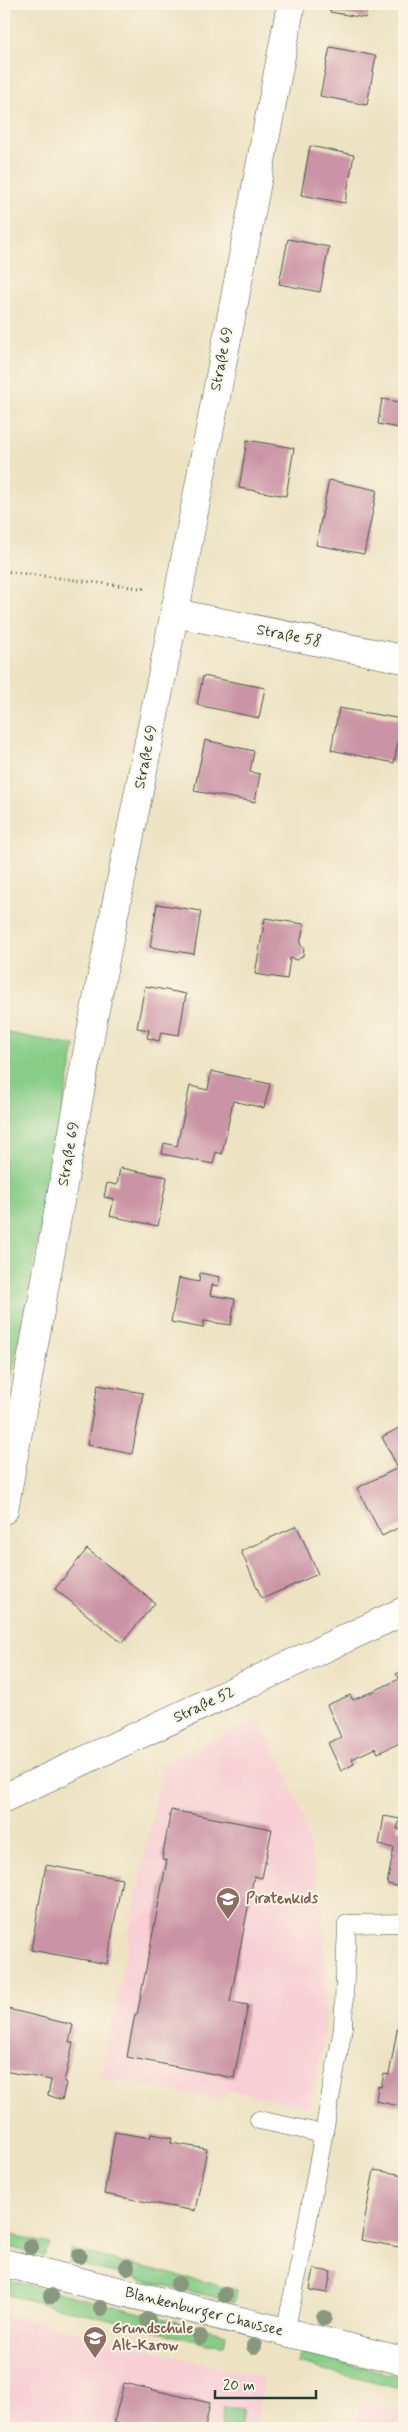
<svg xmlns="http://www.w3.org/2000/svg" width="408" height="2432" font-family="Mynerve,sans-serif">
	<rect width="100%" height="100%" fill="#fcf5e5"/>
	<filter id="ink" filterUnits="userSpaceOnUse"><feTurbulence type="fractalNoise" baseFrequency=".02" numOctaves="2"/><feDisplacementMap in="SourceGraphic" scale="10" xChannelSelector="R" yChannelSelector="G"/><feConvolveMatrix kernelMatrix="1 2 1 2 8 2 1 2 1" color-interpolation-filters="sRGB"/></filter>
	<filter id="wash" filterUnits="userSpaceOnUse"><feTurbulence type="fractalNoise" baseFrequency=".0096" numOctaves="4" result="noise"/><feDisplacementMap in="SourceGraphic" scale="20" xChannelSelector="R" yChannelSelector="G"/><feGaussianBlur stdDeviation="1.12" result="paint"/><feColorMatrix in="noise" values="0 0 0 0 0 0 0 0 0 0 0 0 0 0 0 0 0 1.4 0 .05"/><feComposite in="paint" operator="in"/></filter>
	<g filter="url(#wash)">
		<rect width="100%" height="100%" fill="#ede3c3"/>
		<g fill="#f7cfd4">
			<path d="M259 1719 291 1782 304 1822 322 1901 326 2000 324 2042 310 2107 227 2090 224 2101 101 2077 163 1764Z"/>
			<path d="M4 2314 264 2378 256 2428H4Z"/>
			<path d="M361 2401 404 2412V2428H356Z"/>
		</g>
		<g fill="#87cd87" stroke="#53855e">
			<path d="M4 1032 75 1046 4 1418Z"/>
			<path d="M4 2233 50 2244 44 2256 4 2246Z"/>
			<path d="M70 2249 237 2290 234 2302 69 2262Z"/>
			<path d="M4 2279 226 2334 224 2345 207 2344 4 2294Z"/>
			<path d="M301 2352 404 2377V2390L297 2363Z"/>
			<path d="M224 2407 243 2409 240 2428H221Z"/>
		</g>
		<g id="blocks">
			<g fill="#cb94a6">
				<path d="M332 4H368L365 18 330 12Z"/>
				<path d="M330 47 376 56 367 105 320 96Z"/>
				<path d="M310 146 354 155 345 203 301 195Z"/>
				<path d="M288 239 329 247 320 292 279 284Z"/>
				<path d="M382 399 404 403V429L378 424Z"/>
				<path d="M247 440 294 448 286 496 239 488Z"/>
				<path d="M329 480 377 490 364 554 316 545Z"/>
				<path d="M203 676 265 688 259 718 197 705Z"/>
				<path d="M339 708 402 719 394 763 331 750Z"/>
				<path d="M205 740 254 751 250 772 260 774 255 802 194 791Z"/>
				<path d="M157 904 201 911 194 954 150 947Z"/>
				<path d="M265 918 304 924 300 944 304 949 303 956 297 960 290 958 287 979 255 974Z"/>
				<path d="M145 986 186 994 179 1035 161 1032 159 1041 147 1038 149 1030 137 1028Z"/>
				<path d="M211 1071 270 1084 264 1108 233 1101 222 1154 216 1152 213 1164 162 1154 164 1143 177 1146 190 1086 208 1090Z"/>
				<path d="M120 1168 167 1177 158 1226 110 1216 114 1199 104 1197 107 1183 117 1185Z"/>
				<path d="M200 1273 220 1277 218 1286 212 1285 210 1295 235 1299 231 1325 204 1321 203 1328 171 1322 179 1278 199 1282Z"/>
				<path d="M98 1385 143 1393 132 1454 87 1445Z"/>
				<path d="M404 1425V1525L382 1536 357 1488 398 1468 382 1437Z"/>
				<path d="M297 1526 318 1574 262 1599 241 1551Z"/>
				<path d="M87 1549 155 1603 122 1643 55 1589Z"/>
				<path d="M404 1670V1741L378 1753 375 1748 352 1759 354 1764 341 1771 328 1743 341 1737 327 1705 350 1695 353 1700 376 1690 399 1679 396 1674Z"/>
				<path d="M171 1810 272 1829 262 1878 254 1876 230 2002 248 2005 234 2078 127 2057 135 2014 137 2015 167 1860 162 1859Z"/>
				<path d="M384 1816 400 1819 397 1829 404 1830V1885L402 1887 387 1884 394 1848 379 1845Z"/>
				<path d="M46 1865 122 1879 107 1964 31 1950Z"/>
				<path d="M403 1997H404V2107L376 2101 378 2086 381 2087 384 2074 389 2075Z"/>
				<path d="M4 2008 73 2025 69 2042 73 2043 64 2082 66 2083 62 2100 48 2095 51 2080 4 2071Z"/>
				<path d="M115 2132 150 2138 151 2134 172 2138 171 2143 207 2149 195 2211 104 2194Z"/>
				<path d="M374 2170 404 2175V2248L361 2240Z"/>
				<path d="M314 2269 331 2272 327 2293 310 2290Z"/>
				<path d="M124 2383 210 2403 205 2428H133L114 2422Z"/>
			</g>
		</g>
	</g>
	<g filter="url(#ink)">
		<use href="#blocks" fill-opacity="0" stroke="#3e5649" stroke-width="1"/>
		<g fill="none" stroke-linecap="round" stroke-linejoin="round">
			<g stroke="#3e5649" stroke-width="19">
				<g id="service">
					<path d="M259 2120 324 2134"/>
					<path d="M285 2332 301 2257 343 2028 347 1924 404 1923"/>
				</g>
			</g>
			<g stroke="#3e5649" stroke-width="29">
				<g id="minor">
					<path d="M175 613 404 659"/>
					<path d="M4 1510 94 1015 178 596 291 4"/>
					<path d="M4 1798 404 1611"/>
				</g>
			</g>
			<g stroke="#3e5649" stroke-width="29">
				<path id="secondary" d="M4 2263 404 2361"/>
			</g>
			<path stroke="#3e5649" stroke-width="3" stroke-dasharray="1 4" stroke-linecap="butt" d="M4 571 147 589"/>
			<use href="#service" stroke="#fff" stroke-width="18"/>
			<use href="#minor" stroke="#fff" stroke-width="28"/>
			<use href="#secondary" stroke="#fff" stroke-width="28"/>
		</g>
		<g fill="#87987e">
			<circle cx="31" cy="2247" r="8"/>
			<circle cx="79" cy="2256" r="8"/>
			<circle cx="127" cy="2267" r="8"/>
			<circle cx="178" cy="2284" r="8"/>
			<circle cx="225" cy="2295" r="8"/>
			<circle cx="51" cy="2296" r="8"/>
			<circle cx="101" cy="2308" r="8"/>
			<circle cx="324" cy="2318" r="8"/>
			<circle cx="148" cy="2320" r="8"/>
			<circle cx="200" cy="2337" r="8"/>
			<circle cx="254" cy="2346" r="8"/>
		</g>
	</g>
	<defs>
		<g id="school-pin" transform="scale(1.25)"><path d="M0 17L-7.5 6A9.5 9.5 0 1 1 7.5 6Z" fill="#8d6e63" stroke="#fcf5e5"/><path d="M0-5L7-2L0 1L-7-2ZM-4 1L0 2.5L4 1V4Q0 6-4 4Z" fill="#fff"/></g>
	</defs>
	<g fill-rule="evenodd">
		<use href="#school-pin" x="228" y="1899"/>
		<use href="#school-pin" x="95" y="2338"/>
	</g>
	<g text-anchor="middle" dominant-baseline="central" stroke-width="4" stroke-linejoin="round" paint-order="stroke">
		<g font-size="15" fill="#1f3d34" stroke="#fcf5e5">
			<text transform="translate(222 359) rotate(-79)">Straße 69</text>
			<text transform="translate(289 636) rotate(11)">Straße 58</text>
			<text transform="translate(146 757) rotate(-79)">Straße 69</text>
			<text transform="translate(69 1154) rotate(-80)">Straße 69</text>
			<text transform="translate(204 1705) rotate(-25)">Straße 52</text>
			<text transform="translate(204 2312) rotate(14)">Blankenburger Chaussee</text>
		</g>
		<g font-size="15" font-weight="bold" fill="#785e54" stroke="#fcf5e5" text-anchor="start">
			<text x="246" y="1899">Piratenkids</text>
			<text x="112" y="2329">Grundschule<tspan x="112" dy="17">Alt-Karow</tspan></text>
		</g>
	</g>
	<rect width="408" height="2432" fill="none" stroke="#fcf5e5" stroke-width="20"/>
	<path d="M215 2390v8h101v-8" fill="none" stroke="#1f3d34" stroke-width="2.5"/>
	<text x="223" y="2390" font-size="15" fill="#1f3d34" stroke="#fcf5e5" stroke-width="4" paint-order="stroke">20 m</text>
</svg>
